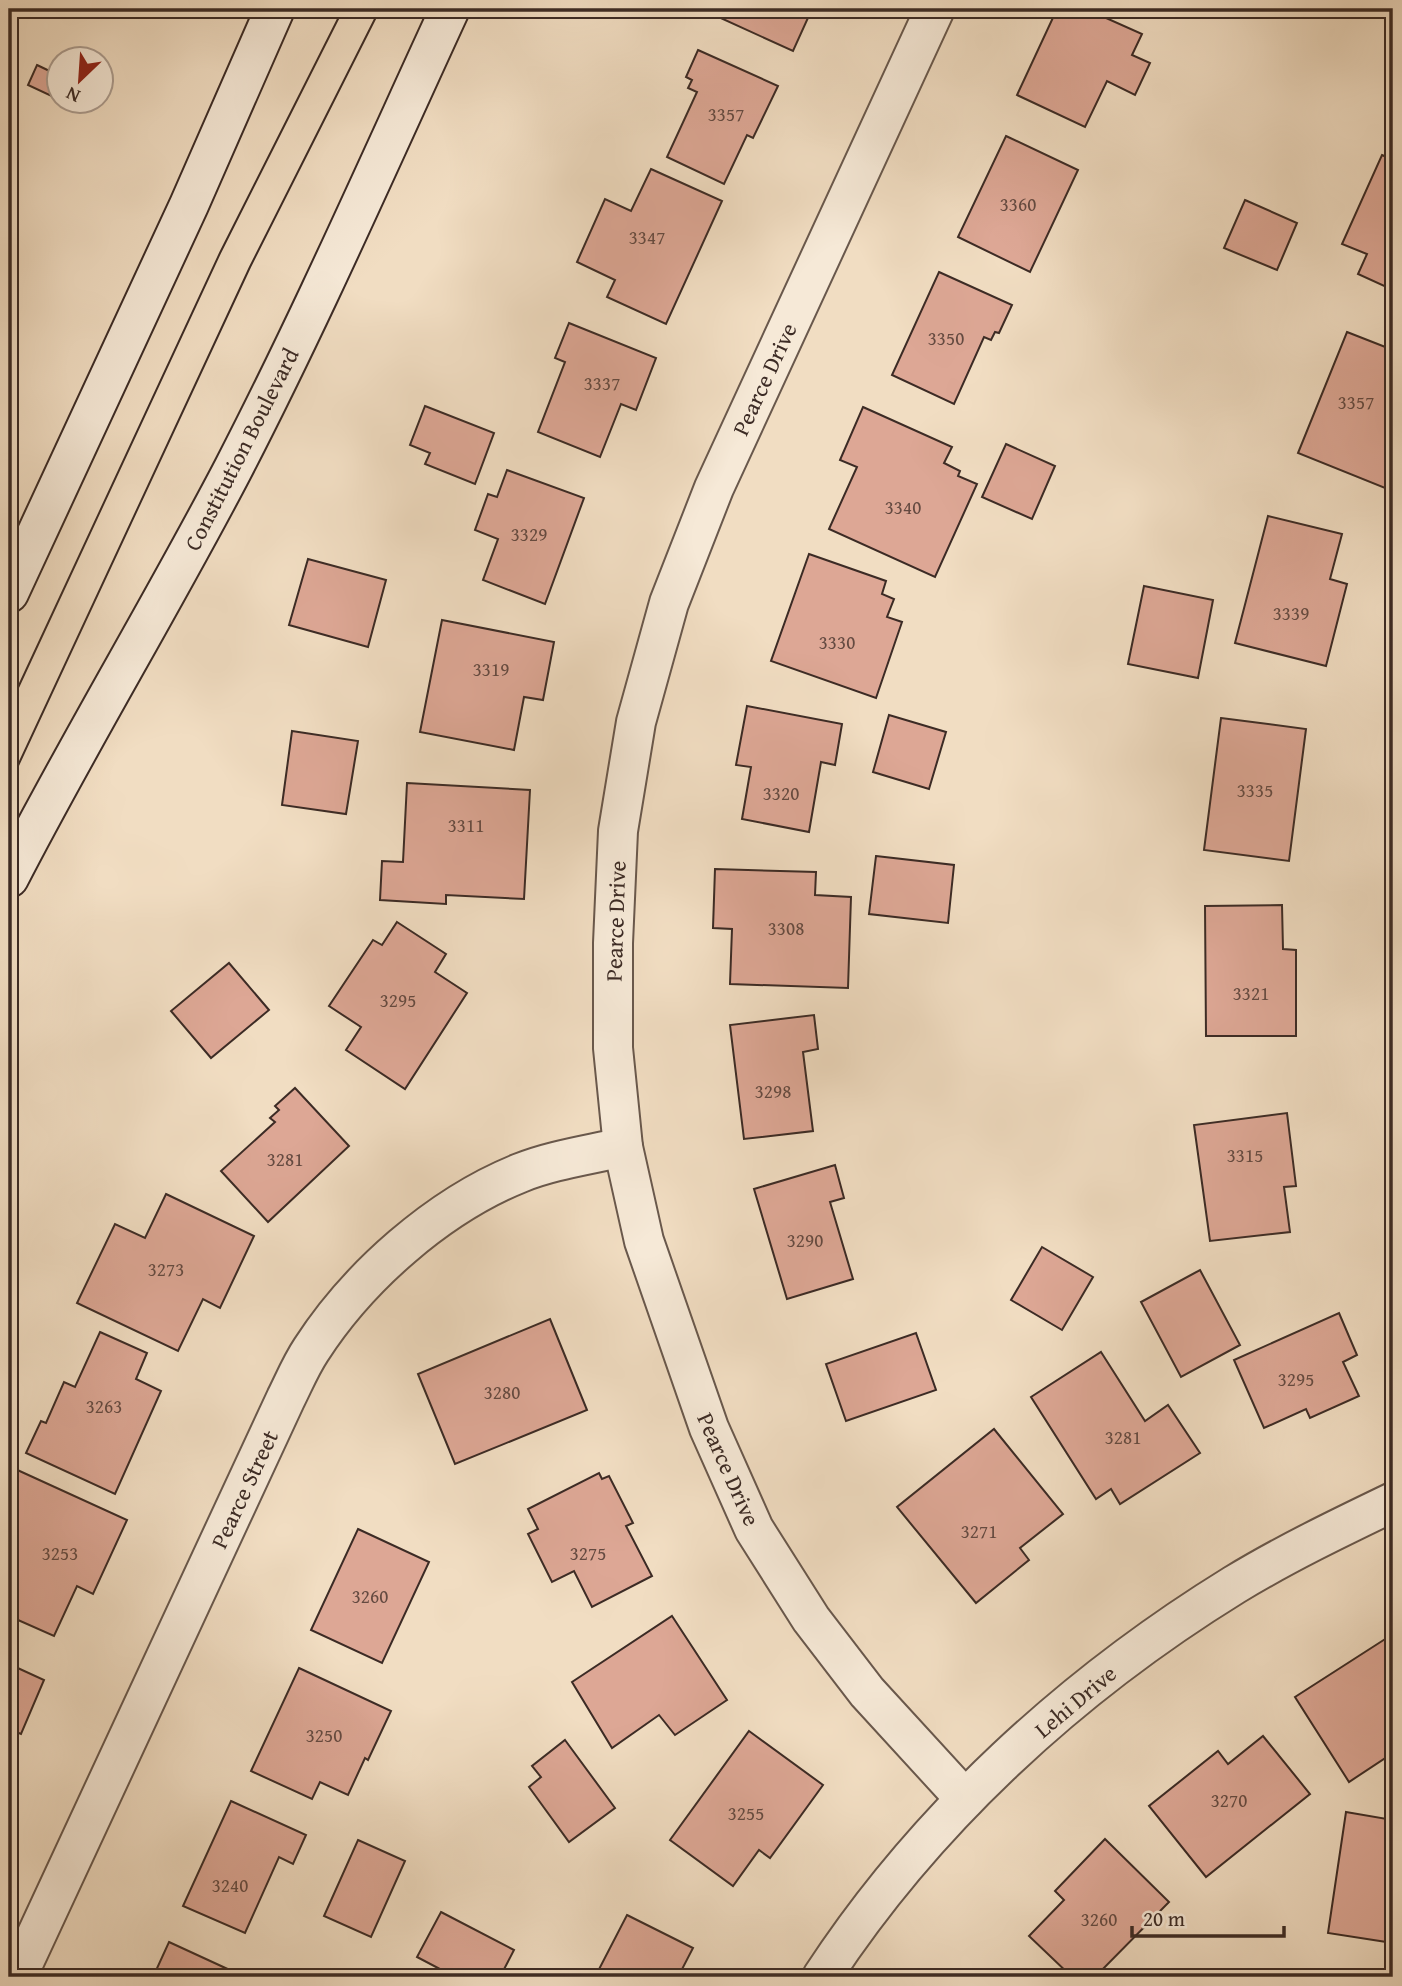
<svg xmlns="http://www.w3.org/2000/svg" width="1402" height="1986" font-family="'Gentium Book Plus',serif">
	<rect width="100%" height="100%" fill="#f1ddc2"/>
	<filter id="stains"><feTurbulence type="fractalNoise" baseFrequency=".00286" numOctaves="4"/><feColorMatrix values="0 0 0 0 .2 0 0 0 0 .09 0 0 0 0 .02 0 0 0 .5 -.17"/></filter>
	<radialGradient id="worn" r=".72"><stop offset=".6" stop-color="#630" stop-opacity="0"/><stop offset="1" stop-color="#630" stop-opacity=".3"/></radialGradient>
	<g fill="#dda795" stroke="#3c2b25" stroke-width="2">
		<path d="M9 9H18L9 27Z"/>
		<path d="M701 9H812L793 51Z"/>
		<path d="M1057 9H1086L1142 34 1132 55 1150 63 1135 95 1107 81 1085 127 1017 95Z"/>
		<path d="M698 50 778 86 753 138 747 135 724 184 667 157 697 92 688 88 692 80 686 77Z"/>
		<path d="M37 65 60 76V100L28 85Z"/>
		<path d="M1006 136 1078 170 1030 272 958 237Z"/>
		<path d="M1382 155 1393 160V290L1358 274 1367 254 1342 244Z"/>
		<path d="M651 169 722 201 666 324 607 297 615 280 577 262 605 199 631 211Z"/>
		<path d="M1245 200 1297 223 1277 270 1224 248Z"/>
		<path d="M939 272 1012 305 999 333 995 332 991 340 984 337 954 404 892 375Z"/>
		<path d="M569 323 656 358 636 410 621 404 600 457 538 432 565 362 555 358Z"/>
		<path d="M1347 332 1393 350V466L1385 488 1298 453Z"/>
		<path d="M425 406 494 433 475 484 425 464 430 453 410 445Z"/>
		<path d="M863 407 952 447 944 463 960 471 958 476 977 484 935 577 829 529 857 467 840 460Z"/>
		<path d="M1006 444 1055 466 1032 519 982 497Z"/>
		<path d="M507 470 584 498 545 604 483 580 498 539 475 530 488 494 497 497Z"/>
		<path d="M1268 516 1342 534 1330 579 1347 584 1326 666 1235 643Z"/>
		<path d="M809 554 886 581 882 594 894 599 887 617 902 622 876 698 771 661Z"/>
		<path d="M308 559 386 580 368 647 289 625Z"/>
		<path d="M1144 586 1213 600 1198 678 1128 664Z"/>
		<path d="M442 620 554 642 543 700 524 697 514 750 420 732Z"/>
		<path d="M747 706 842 724 835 765 821 762 809 832 742 819 751 767 736 765Z"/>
		<path d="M889 715 946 732 929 789 873 772Z"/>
		<path d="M1221 718 1306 729 1289 861 1204 850Z"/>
		<path d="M292 731 358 741 346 814 282 805Z"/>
		<path d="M407 783 530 790 524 899 446 895V904L380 900 382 861 403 862Z"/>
		<path d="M876 856 954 865 948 923 869 914Z"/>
		<path d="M715 869 816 872 815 895 851 897 848 988 730 984 732 929 713 928Z"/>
		<path d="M1282 905 1283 949 1296 950V1036H1206L1205 906Z"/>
		<path d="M397 922 446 954 435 972 467 993 405 1089 346 1050 361 1027 329 1006 373 940 382 945Z"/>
		<path d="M229 963 269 1010 211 1058 171 1011Z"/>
		<path d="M814 1015 818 1049 803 1052 813 1131 744 1139 730 1025Z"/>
		<path d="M295 1088 349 1146 268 1222 221 1171 275 1122 270 1118 279 1110 275 1106Z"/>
		<path d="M1287 1113 1296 1186 1284 1187 1290 1232 1210 1241 1194 1125Z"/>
		<path d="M835 1165 844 1198 830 1202 853 1279 787 1299 754 1189Z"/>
		<path d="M166 1194 254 1236 220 1308 203 1299 178 1351 77 1303 115 1224 145 1238Z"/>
		<path d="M1042 1247 1093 1277 1062 1330 1011 1300Z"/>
		<path d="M1200 1270 1240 1345 1181 1377 1141 1302Z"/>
		<path d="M1339 1313 1357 1355 1343 1362 1359 1396 1310 1418 1306 1409 1264 1428 1234 1360Z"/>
		<path d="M550 1319 587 1410 455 1464 418 1374Z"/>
		<path d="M100 1332 147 1353 136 1379 161 1391 115 1494 26 1453 41 1421 46 1423 64 1382 75 1387Z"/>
		<path d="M916 1333 936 1390 846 1421 826 1364Z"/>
		<path d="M1101 1352 1145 1421 1168 1405 1200 1453 1120 1504 1111 1489 1096 1499 1031 1397Z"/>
		<path d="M994 1429 1063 1514 1020 1548 1029 1560 976 1603 897 1507Z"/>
		<path d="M13 1468 127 1520 93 1594 77 1586 54 1636 9 1616V1477Z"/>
		<path d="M599 1473 602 1479 609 1476 633 1523 626 1526 652 1576 592 1607 574 1571 552 1582 528 1534 538 1529 528 1509Z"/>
		<path d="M358 1529 429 1562 382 1663 311 1630Z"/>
		<path d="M672 1616 727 1700 675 1735 659 1715 612 1748 572 1682Z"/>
		<path d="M1393 1634V1767L1387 1757 1349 1782 1295 1697Z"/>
		<path d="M9 1664 44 1680 21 1734 9 1729Z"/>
		<path d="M299 1668 391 1711 368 1760 365 1758 348 1795 320 1782 312 1799 251 1771Z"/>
		<path d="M749 1731 823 1785 770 1858 759 1850 733 1886 670 1840Z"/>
		<path d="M1263 1736 1310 1794 1206 1877 1149 1806 1218 1751 1228 1764Z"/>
		<path d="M565 1740 615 1808 569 1842 529 1787 541 1777 532 1766Z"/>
		<path d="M231 1801 306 1835 293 1864 279 1857 245 1933 183 1906Z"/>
		<path d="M1346 1812 1393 1820V1943L1328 1933Z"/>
		<path d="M1105 1839 1169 1902 1095 1977H1072L1029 1936 1064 1900 1055 1891Z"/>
		<path d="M358 1840 405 1861 371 1937 324 1916Z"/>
		<path d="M441 1912 514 1950 500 1977H455L417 1957Z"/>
		<path d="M627 1915 693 1948 678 1977H595Z"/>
		<path d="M169 1942 245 1977H153Z"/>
	</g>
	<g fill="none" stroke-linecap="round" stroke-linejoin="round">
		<g stroke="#69584c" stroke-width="42">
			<g id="street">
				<path d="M935 9 714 488 669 603 636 722 618 831 613 943V1048L623 1147 644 1241 709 1428 754 1529 811 1619 867 1692 965 1799"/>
				<path d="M17 1977 286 1398C294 1382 301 1365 311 1350 358 1277 438 1206 520 1173 552 1160 589 1155 623 1147"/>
				<path d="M822 1977C926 1818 1072 1685 1234 1585 1285 1554 1339 1528 1393 1502"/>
			</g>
		</g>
		<g stroke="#3c2b25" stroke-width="42">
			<g id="secondary">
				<path d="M9 593 189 205 275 9"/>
				<path d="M9 878C80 740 161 607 233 469 311 318 379 163 450 9"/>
			</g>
		</g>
		<use href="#street" stroke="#f6e9d7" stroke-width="38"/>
		<use href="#secondary" stroke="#f6e9d7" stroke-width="38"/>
		<g stroke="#3c2b25" stroke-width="2">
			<path d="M9 707 220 253 343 9"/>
			<path d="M9 785 250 267 380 9"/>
		</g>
	</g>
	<g text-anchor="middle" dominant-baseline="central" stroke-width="5" stroke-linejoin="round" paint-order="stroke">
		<g font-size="19" fill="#644a41">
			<text x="726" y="114">3357</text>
			<text x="1018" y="204">3360</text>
			<text x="647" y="237">3347</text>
			<text x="946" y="338">3350</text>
			<text x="602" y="383">3337</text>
			<text x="1356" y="402">3357</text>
			<text x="903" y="507">3340</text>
			<text x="529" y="534">3329</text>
			<text x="1291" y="613">3339</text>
			<text x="837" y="642">3330</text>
			<text x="491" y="669">3319</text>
			<text x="1255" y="790">3335</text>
			<text x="781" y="793">3320</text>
			<text x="466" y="825">3311</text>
			<text x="786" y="928">3308</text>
			<text x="1251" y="993">3321</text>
			<text x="398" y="1000">3295</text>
			<text x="773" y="1091">3298</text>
			<text x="1245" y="1155">3315</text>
			<text x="285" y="1159">3281</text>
			<text x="805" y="1240">3290</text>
			<text x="166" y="1269">3273</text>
			<text x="1296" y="1379">3295</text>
			<text x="502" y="1392">3280</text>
			<text x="104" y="1406">3263</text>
			<text x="1123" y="1437">3281</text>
			<text x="979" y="1531">3271</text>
			<text x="60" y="1553">3253</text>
			<text x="588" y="1553">3275</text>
			<text x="370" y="1596">3260</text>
			<text x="324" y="1735">3250</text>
			<text x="1229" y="1800">3270</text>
			<text x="746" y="1813">3255</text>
			<text x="230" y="1885">3240</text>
			<text x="1099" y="1919">3260</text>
		</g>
		<g font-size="23" fill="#3c2b25" stroke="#f6e9d7">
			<text transform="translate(764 379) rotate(-65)">Pearce Drive</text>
			<text transform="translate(241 449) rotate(-63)">Constitution Boulevard</text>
			<text transform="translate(615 921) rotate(-88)">Pearce Drive</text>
			<text transform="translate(729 1469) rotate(66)">Pearce Drive</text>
			<text transform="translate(244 1489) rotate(-65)">Pearce Street</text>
			<text transform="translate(1075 1701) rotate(-40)">Lehi Drive</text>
		</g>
	</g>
	<rect width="1402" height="1986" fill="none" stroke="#f1ddc2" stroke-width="35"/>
	<rect x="10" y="10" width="1381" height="1965" fill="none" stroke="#3c2b25" stroke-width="3.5"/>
	<rect x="18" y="18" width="1367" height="1951" fill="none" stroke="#3c2b25" stroke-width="2"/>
	<g transform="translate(80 80) rotate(205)"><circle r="33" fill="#f6e9d7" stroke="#ac9d90" stroke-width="2"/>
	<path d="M0-5L12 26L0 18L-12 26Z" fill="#8f2418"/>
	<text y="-10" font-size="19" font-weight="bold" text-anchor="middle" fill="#3c2b25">N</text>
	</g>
	<path d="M1132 1926v10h152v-10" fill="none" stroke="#3c2b25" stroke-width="3.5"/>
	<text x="1143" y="1926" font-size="21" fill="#3c2b25" stroke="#f6e9d7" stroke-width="5" paint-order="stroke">20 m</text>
	<rect width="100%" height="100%" filter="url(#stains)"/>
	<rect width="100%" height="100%" fill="url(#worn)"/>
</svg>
